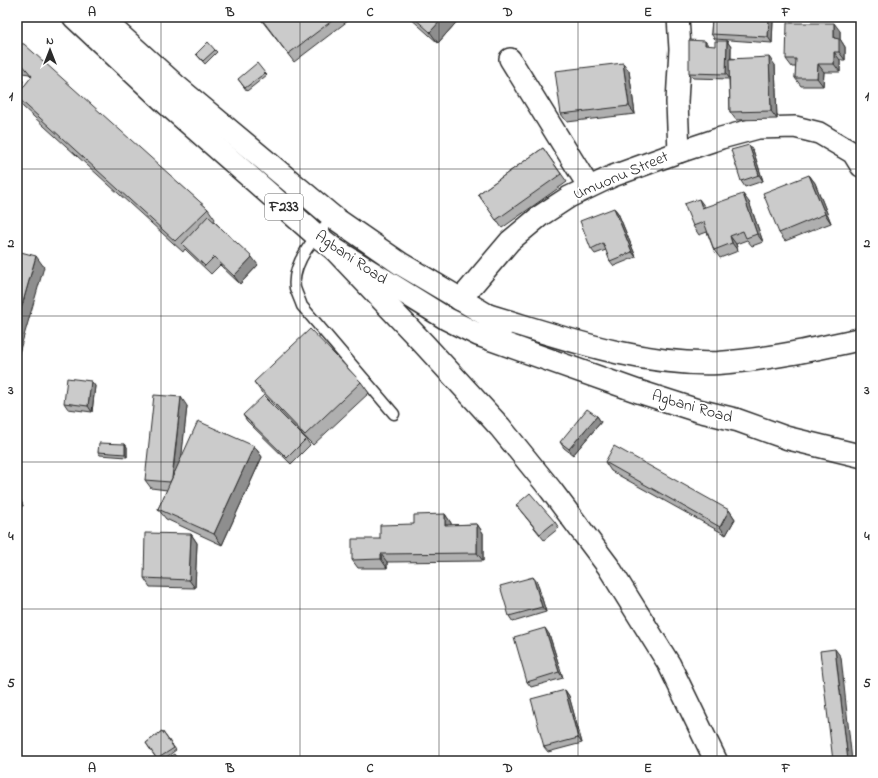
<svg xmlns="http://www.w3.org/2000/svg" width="878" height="778" font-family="'Indie Flower',sans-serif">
	<rect width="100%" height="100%" fill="#fff"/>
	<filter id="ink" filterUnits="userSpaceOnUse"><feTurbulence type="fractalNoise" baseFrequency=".025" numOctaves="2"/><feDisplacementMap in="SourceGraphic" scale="8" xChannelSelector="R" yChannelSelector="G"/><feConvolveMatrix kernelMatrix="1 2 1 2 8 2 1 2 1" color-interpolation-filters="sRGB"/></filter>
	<g filter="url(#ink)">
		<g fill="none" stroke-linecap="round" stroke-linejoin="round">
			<g stroke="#2b2b2b" stroke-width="13">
				<path id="lane" d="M333 217C317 234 291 263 295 288 297 294 300 300 302 306L394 414"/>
			</g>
			<g stroke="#2b2b2b" stroke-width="24">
				<g id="street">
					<path d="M678 17 680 49 677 102 679 152"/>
					<path d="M510 59 589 187"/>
					<path d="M460 300 510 241 540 216 569 197 613 176 679 152 721 138 758 128 795 127 819 133 853 153 861 166"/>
				</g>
			</g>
			<g stroke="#2b2b2b" stroke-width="25">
				<g id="primary">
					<path d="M74 17 167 104 316 235 334 249 447 319 479 335 637 391 696 410 737 420 787 438 861 456"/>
					<path d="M100 17 175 85 333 217 401 264 487 315 501 329"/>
				</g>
			</g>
			<g stroke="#2b2b2b" stroke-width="25">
				<g id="highway">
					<path d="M334 249 424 344 500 427 551 490 608 566 669 664 716 761"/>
					<path d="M487 315C561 337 639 366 718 363 766 360 814 349 861 339"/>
				</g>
			</g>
			<use href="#lane" stroke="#fff" stroke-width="10"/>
			<use href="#street" stroke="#fff" stroke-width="21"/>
			<use href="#primary" stroke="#fff" stroke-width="22"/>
			<use href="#highway" stroke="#fff" stroke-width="22"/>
		</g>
		<g fill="#afafaf" stroke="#2b2b2b">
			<path d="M259 17H353L294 62Z"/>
			<path d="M409 17H461L438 43Z"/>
			<path d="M689 17H706V19H691Z"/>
			<path d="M712 17H770L773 21 772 43 715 39 711 34Z"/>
			<path d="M840 31V39L845 47V60H840V72H824L823 86H801L795 78 796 67H792L786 59Z"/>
			<path d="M727 41 731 47V58L775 65 777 119 736 120 730 112 729 79 693 78 689 73 715 46Z"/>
			<path d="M17 43 208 209 215 219 214 221 258 265 240 284 220 265 211 274 188 252 185 249 183 252 23 107 18 100 17 105V73L23 81 21 90 32 77 29 74 17 72Z"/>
			<path d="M215 50 217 52 205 64 196 54Z"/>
			<path d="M623 63 629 71 635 114 567 122 561 114Z"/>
			<path d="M265 73 267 75 247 91 238 79Z"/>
			<path d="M543 148 567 182 502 228 478 194Z"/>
			<path d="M753 150 763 181 745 187 741 181Z"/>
			<path d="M809 175 815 183 831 223 785 241 779 233Z"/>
			<path d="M749 202 763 242 752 246 747 240 736 244 738 251 720 258 714 250 707 232 699 235 693 226 705 208Z"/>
			<path d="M614 208 618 213 636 257 614 266 610 261 606 250 595 254 591 249Z"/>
			<path d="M91 381 95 386 92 412 68 409 64 403Z"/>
			<path d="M254 382H361L369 393 313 445 262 393Z"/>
			<path d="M187 406 181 459 254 446 262 457 222 545 166 519 158 509 167 490 151 488 145 480Z"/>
			<path d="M243 415 306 439 310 445 291 464 247 421Z"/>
			<path d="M597 416 601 422 573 455 564 448 560 442Z"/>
			<path d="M125 444 127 447V457L100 455 98 452Z"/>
			<path d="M605 462 729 510 735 519 726 535 611 471Z"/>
			<path d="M17 491 23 506 17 508Z"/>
			<path d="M516 505 555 522 559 528 544 540Z"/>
			<path d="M445 514 451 523V525L477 524 483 533V561L387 562V568H358L352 560 380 539 414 524Z"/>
			<path d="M191 534 197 543 195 588 150 587 144 578Z"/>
			<path d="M537 582 546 612 513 622 509 616Z"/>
			<path d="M549 634 563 678 531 687 527 682Z"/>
			<path d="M565 690 569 696 582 743 548 752 544 747Z"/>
			<path d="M162 731 176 750 161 761H158L146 743Z"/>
		</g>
		<g fill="#8e8e8e" stroke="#2b2b2b">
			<path d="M444 17H461L438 43 430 32Z"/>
			<path d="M769 17H770L773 21 772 43 768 37Z"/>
			<path d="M834 23 840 31V39L845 47V60L839 52 834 38Z"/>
			<path d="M705 41 709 46 705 45Z"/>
			<path d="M727 41 731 47 730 79 726 74Z"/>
			<path d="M834 52 840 60V72L834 64Z"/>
			<path d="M769 57 775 65 777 119 771 111Z"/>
			<path d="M623 63 629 71 635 114 629 106Z"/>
			<path d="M818 64 824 72 823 86 817 78Z"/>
			<path d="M17 73 23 81 19 99 17 97Z"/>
			<path d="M749 145 753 150 763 181 759 175Z"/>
			<path d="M809 175 815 183 831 223 825 214Z"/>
			<path d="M743 194 749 202 763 242 757 234Z"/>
			<path d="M699 199 705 207 708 217 702 208Z"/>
			<path d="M614 208 618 213 636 257 632 252Z"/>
			<path d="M730 236 736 244 738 251 732 243Z"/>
			<path d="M36 256 44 267 17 360V323Z"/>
			<path d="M252 257 258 265 240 284 234 276Z"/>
			<path d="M91 381 95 386 92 412 88 406Z"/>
			<path d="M181 397 187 406 178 491 172 482Z"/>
			<path d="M597 416 601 422 573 455 569 449Z"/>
			<path d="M125 444 127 447V457L125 454Z"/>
			<path d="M254 446 262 457 222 545 214 534Z"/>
			<path d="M17 491 23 506 19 501 17 496Z"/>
			<path d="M729 510 735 519 726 535 720 527Z"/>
			<path d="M445 514 451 523V533L445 525Z"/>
			<path d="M477 524 483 533V561L477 553Z"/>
			<path d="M191 534 197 543 195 588 189 580Z"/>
			<path d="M381 554 387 562V568L381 559Z"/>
			<path d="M533 577 537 582 546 612 542 607Z"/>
			<path d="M545 628 549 634 563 678 559 672Z"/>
			<path d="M835 649 841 657 852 761H848Z"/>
			<path d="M565 690 569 696 582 743 578 738Z"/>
		</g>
		<g fill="#cbcbcb" stroke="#2b2b2b">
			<path d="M260 17H337L288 54Z"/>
			<path d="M413 17H444L430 32Z"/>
			<path d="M712 17H769L768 37 711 34Z"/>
			<path d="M787 23H834V38L839 39V52H834V64H818L817 78H795L796 59H786Z"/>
			<path d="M689 40 705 41V45L715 46V41H727L726 74 689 73Z"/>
			<path d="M208 42 215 50 203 61 196 54Z"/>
			<path d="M17 43 24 44 208 209 175 241 17 97V95L32 76 21 63 17 62Z"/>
			<path d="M769 57 771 111 730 112 729 59Z"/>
			<path d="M257 63 265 73 245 88 238 79Z"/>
			<path d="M623 63 629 106 561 114 555 71Z"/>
			<path d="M749 145 759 175 741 181 731 150Z"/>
			<path d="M543 148 561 174 496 220 478 194Z"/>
			<path d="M809 175 825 214 779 233 763 193Z"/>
			<path d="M743 194 757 234 746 238 743 231 730 236 732 243 714 250 704 222 693 226 684 204 699 199 702 208Z"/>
			<path d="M614 208 632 252 610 261 603 243 591 249 580 221Z"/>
			<path d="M208 216 252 257 234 276 214 257 205 266 182 244Z"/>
			<path d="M17 251 36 256 17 323Z"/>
			<path d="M310 329 361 382 305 435 254 382Z"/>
			<path d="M67 378 91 381 88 406 64 403Z"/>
			<path d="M154 395 181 397 172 478 170 482 145 480Z"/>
			<path d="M263 396 306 439 287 458 243 415Z"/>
			<path d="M587 409 597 416 569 449 560 442Z"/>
			<path d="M198 421 254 446 214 534 158 509Z"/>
			<path d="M99 443 125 444V454L98 452Z"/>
			<path d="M614 446 729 510 720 527 605 462Z"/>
			<path d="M530 493 555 522 540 534 516 505Z"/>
			<path d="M445 514V525L477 524V553L381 554V559L352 560V539H380V525L414 524V515Z"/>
			<path d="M145 533 191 534 189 580 144 578Z"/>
			<path d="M533 577 542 607 509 616 500 586Z"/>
			<path d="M545 628 559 672 527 682 514 637Z"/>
			<path d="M835 649 848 761H833L820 651Z"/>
			<path d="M565 690 578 738 544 747 531 699Z"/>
			<path d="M162 731 174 748 157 759 146 743Z"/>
			<path d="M174 754 179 761H163Z"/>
		</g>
	</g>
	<path fill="none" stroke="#2b2b2b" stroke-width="1" stroke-opacity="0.55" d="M161 17V761M300 17V761M439 17V761M578 17V761M717 17V761M17 169H861M17 316H861M17 462H861M17 609H861"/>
	<g text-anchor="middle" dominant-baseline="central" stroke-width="3.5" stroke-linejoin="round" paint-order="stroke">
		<rect fill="#fff" stroke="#6b6b6b" stroke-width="1" x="265" y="194" width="38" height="26" rx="3"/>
		<g font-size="15" font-weight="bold" fill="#2b2b2b">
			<text x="284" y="207">F233</text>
		</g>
		<g font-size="16" fill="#2b2b2b" stroke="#fff">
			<text transform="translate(621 176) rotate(-23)">Umuonu Street</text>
			<text transform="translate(351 258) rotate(34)">Agbani Road</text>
			<text transform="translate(692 407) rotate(16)">Agbani Road</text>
		</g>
	</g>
	<rect width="878" height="778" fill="none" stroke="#fff" stroke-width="44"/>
	<g transform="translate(50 50)" stroke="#ffffff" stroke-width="3" paint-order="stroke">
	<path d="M0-3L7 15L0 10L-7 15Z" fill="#2b2b2b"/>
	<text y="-6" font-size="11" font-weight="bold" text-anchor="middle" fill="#2b2b2b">N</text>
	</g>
	<rect x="22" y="22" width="834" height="734" fill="none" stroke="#2b2b2b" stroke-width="1.5"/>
	<g font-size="13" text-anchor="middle" font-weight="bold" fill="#2b2b2b">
		<text x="92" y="16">A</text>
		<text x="230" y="16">B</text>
		<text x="370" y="16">C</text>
		<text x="508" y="16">D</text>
		<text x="648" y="16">E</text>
		<text x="786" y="16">F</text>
		<text x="11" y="100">1</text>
		<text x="867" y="100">1</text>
		<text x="11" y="247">2</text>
		<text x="867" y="247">2</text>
		<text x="11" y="394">3</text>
		<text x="867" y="394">3</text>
		<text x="11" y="540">4</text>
		<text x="867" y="540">4</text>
		<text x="11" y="687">5</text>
		<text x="867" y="687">5</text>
		<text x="92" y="772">A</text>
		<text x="230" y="772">B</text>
		<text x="370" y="772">C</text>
		<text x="508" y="772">D</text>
		<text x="648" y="772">E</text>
		<text x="786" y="772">F</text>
	</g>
</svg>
